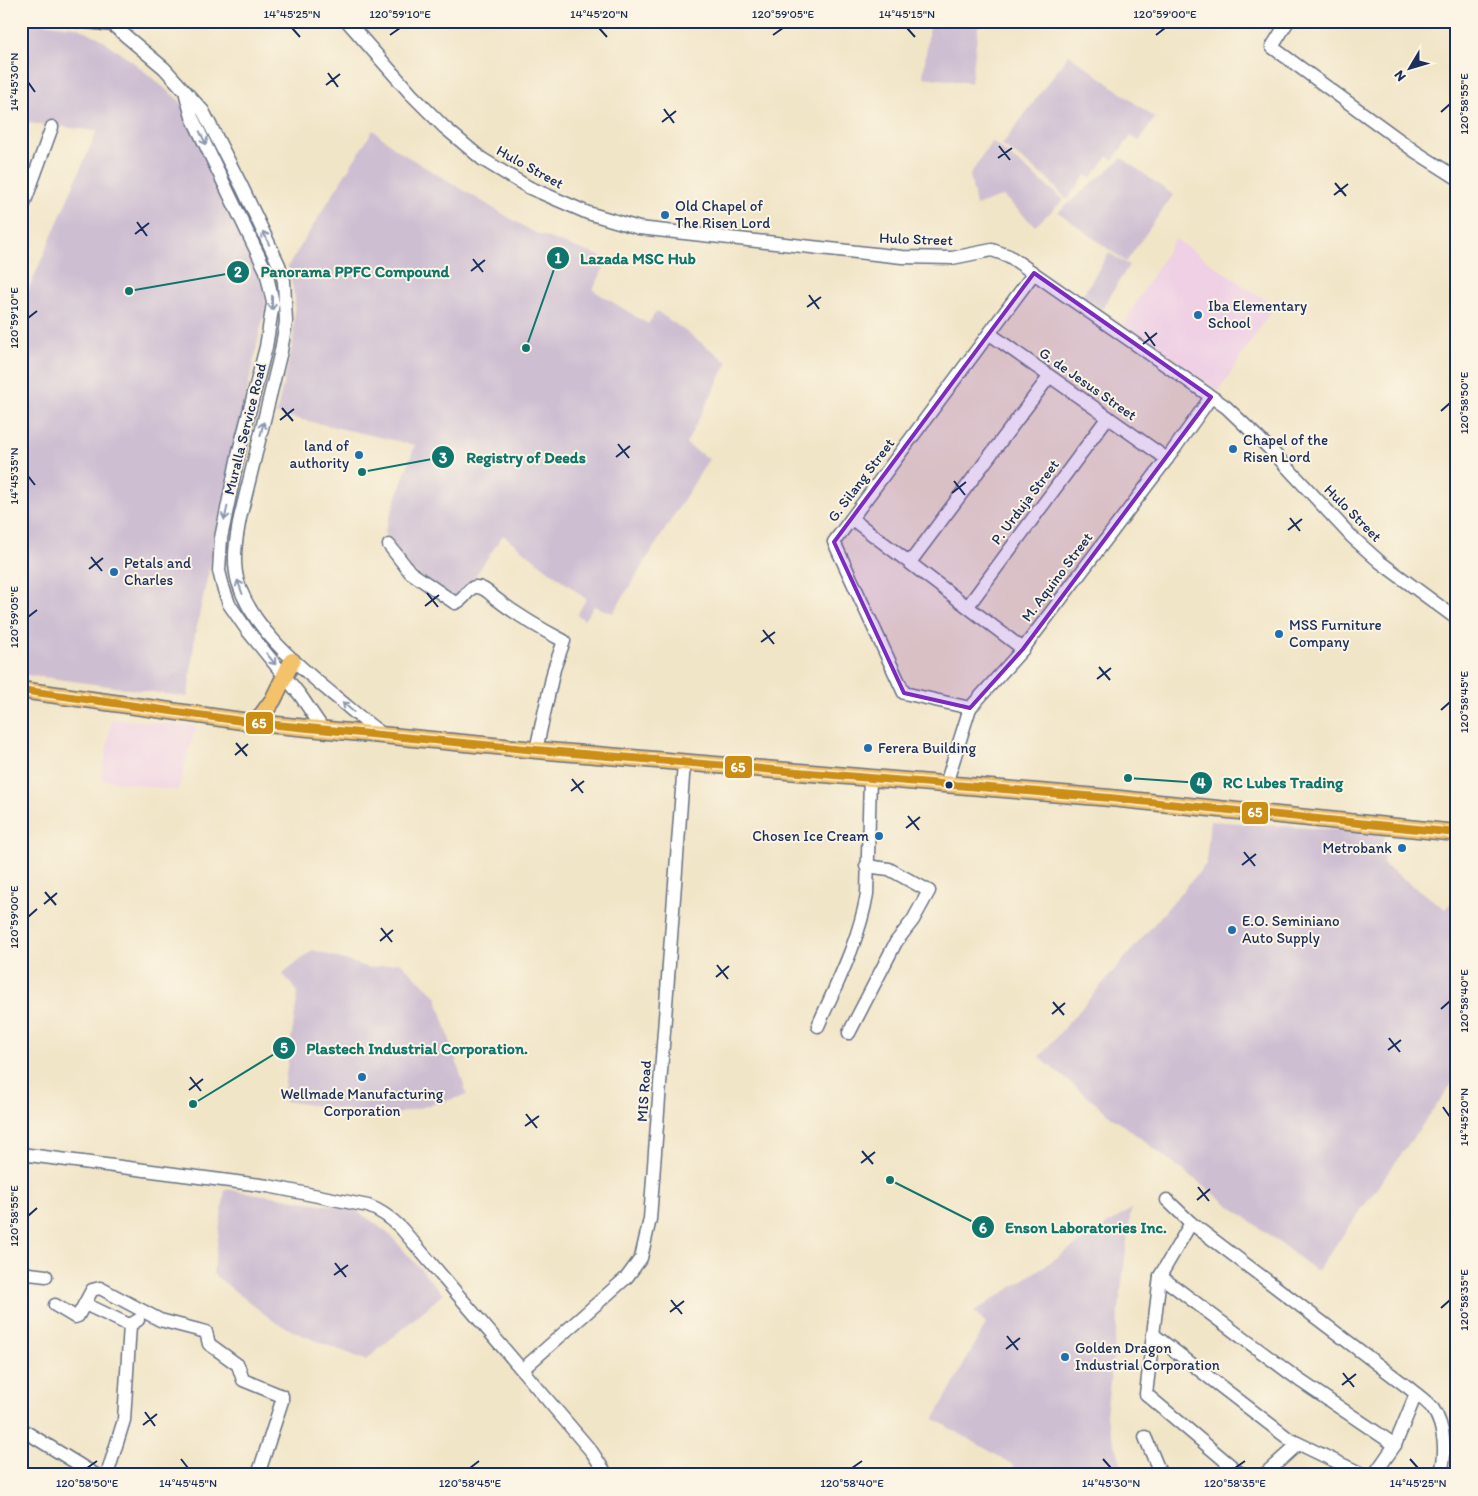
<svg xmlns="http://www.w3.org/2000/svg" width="1478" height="1496" font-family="Itim,sans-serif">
	<rect width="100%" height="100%" fill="#fcf5e5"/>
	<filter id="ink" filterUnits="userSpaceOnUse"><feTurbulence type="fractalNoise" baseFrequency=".02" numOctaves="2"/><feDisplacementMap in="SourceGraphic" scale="10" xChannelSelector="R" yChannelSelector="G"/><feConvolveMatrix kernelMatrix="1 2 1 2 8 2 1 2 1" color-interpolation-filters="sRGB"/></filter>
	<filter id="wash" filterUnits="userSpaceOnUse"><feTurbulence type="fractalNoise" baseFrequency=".0096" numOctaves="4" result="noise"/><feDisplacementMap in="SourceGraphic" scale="20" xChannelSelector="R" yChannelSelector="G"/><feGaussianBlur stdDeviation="1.12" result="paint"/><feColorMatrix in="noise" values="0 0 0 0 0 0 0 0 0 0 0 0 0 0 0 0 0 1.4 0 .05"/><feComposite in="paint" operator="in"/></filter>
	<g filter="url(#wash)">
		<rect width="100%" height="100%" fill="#f1e5c7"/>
		<g fill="#efd0e5">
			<path d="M1175 239 1274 306 1219 391 1123 324Z"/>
			<path d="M112 719 196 726 178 791 101 779Z"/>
		</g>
		<g fill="#cdbed2">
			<path d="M21 21 76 27 98 37 133 62 180 101 256 265 264 286 266 304 195 635 188 697 21 674V307L97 131 21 122Z"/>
			<path d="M930 21H979L971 83 923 77Z"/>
			<path d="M1069 54 1155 118 1139 141 1131 136 1113 160 1108 156 1091 178 1086 175 1067 200 1048 179 1002 145Z"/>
			<path d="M373 130 400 152 535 233 608 259 593 290 648 324 657 311 728 362 686 444 709 459 613 613 594 606 584 620 577 615 586 599 503 535 459 600 410 569 384 533 415 445 276 414 293 342 295 299 288 266Z"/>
			<path d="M992 141 1064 200 1035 226 1003 196 976 206 970 175Z"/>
			<path d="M1122 158 1173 195 1126 262 1058 212Z"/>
			<path d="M1109 253 1129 265 1102 309 1082 296Z"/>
			<path d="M1210 821 1385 833 1383 864 1445 909 1457 896V1077L1317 1271 1112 1117 1039 1057 1206 864Z"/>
			<path d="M313 950 370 968 400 962 436 996 467 1095 389 1116 282 1101 298 992 283 974Z"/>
			<path d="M225 1189 353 1209 372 1221 391 1236 443 1294 366 1360 299 1334 275 1322 213 1274Z"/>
			<path d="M1131 1209 1106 1415 1125 1475H1014V1465L934 1419 986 1324 974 1312Z"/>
		</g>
	</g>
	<g filter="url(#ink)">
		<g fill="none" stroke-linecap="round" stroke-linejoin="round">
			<g stroke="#666f83" stroke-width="15">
				<g id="minor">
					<path d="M79 21 113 25"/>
					<path d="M108 21 164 68 203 111 242 187 279 265 284 281 286 322 281 351 240 518C236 539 232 561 238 582 252 629 300 667 336 697 352 710 367 724 384 735"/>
					<path d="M347 21 411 94 444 127 482 159 528 187 588 213 639 228 902 257 952 258 992 250 1009 256 1226 407 1272 451 1352 537 1380 562 1457 619"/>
					<path d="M1288 21 1272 47 1416 152 1457 178"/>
					<path d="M186 95 192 117 266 271 273 303 266 347 239 451 221 538 219 571 223 587 229 604 247 630 300 695 323 729"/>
					<path d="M21 212 52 127"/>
					<path d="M990 334 1167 459"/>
					<path d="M852 519 1023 649"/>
					<path d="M389 545 410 572 455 603C466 600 467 588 475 587 482 586 490 593 495 598 517 615 539 628 564 641L554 669 536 750"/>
					<path d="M911 561 1049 377"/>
					<path d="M968 606 1108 417"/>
					<path d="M970 708 904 693 834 542 1034 273"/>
					<path d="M946 784 970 708 1023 649 1167 459 1211 397"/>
					<path d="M818 1026C837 983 859 941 867 894L870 777"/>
					<path d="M849 1033 896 942 913 920 929 891 889 869 866 866"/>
					<path d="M21 1154 268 1186 368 1206C382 1211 391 1218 401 1228L592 1452 607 1475"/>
					<path d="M1167 1200 1191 1223 1409 1388C1416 1394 1427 1401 1433 1409 1445 1427 1447 1455 1440 1475"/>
					<path d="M1191 1223 1160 1276 1146 1394 1242 1475"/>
					<path d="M21 1273 46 1276"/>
					<path d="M1160 1276 1299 1380 1395 1445"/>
					<path d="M85 1304 125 1323 130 1325 138 1320"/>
					<path d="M55 1305 75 1317 78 1316 92 1290 100 1288 160 1320 206 1332 209 1344 238 1365 243 1380 282 1396V1401L258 1475"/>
					<path d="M1154 1335 1289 1439 1364 1475"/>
					<path d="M523 1369 627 1277 641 1258 650 1219 684 763"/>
					<path d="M21 1429 96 1475"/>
					<path d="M1145 1437 1161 1475"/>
					<path d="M107 1475 124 1420 130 1325"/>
					<path d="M1264 1475 1298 1444"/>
					<path d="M1374 1475 1395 1445 1416 1394"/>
				</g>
			</g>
			<g stroke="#666f83" stroke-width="19">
				<g id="major">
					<path d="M21 690 256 723 536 750 1110 798 1457 833"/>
					<path d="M256 723 273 700 292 661"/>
				</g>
			</g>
			<use href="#minor" stroke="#fff" stroke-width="12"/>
			<use href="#major" stroke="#f3c26a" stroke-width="16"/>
			<g stroke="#fcf5e5" stroke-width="11">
				<path id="bus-1" d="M21 690 256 723 536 750 1110 798 1457 833"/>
			</g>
			<use href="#bus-1" stroke="#cb8e13" stroke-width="8"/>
		</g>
		<defs><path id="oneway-shaft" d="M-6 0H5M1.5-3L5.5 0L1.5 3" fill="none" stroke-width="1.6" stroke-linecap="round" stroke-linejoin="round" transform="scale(1.25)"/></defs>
		<g stroke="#8d97ae">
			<use href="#oneway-shaft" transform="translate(203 138) rotate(64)"/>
			<use href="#oneway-shaft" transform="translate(266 238) rotate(-115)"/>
			<use href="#oneway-shaft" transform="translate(272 303) rotate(90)"/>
			<use href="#oneway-shaft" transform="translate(262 429) rotate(-77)"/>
			<use href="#oneway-shaft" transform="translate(226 513) rotate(102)"/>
			<use href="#oneway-shaft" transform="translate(240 587) rotate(-110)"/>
			<use href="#oneway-shaft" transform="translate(271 659) rotate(51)"/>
			<use href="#oneway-shaft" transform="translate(348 707) rotate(-139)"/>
		</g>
	</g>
	<path fill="#7b2cbf" fill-opacity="0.2" stroke="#7b2cbf" stroke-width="4" stroke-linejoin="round" d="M1034 273 1211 397 1023 649 970 708 904 693 834 542Z"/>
	<path fill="none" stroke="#1b2f5e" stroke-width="2" d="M292 28 300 37M599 28 607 37M907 28 915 37M390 35 400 28M773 35 783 28M1156 35 1165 28M328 73 338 87M28 82 35 92M326 85 340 74M664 109 674 123M1441 112 1450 104M662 122 676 111M999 146 1010 160M998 158 1012 148M1335 183 1346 196M1334 195 1348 184M137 222 147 236M135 234 149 223M473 259 483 272M471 271 485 260M809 295 819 309M807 307 821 297M28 318 37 311M1145 332 1155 346M1143 344 1157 333M282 408 293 421M1441 411 1450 403M280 420 294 409M618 444 629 458M616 457 630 446M28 476 35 485M954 481 965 495M952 493 966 482M1290 518 1300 531M1288 530 1302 519M91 557 102 571M89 569 103 558M427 593 438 607M425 606 439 595M28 617 37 610M763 630 774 644M761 642 775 632M1099 667 1110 680M1097 679 1111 668M1441 710 1450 702M236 743 247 756M235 755 248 744M572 779 583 793M571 791 584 781M908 816 919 830M906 828 920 817M1244 852 1255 866M1242 865 1256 854M45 892 56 905M44 904 57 893M28 917 37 909M381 928 392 942M380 941 393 930M717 965 728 979M716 977 729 966M1053 1002 1064 1015M1441 1009 1450 1001M1052 1014 1065 1003M1389 1038 1400 1052M1388 1050 1401 1040M190 1077 201 1091M189 1090 203 1079M1443 1107 1450 1117M526 1114 537 1128M525 1126 539 1116M862 1151 873 1164M861 1163 875 1152M1198 1187 1209 1201M1197 1200 1210 1189M28 1216 37 1208M335 1263 346 1277M334 1275 348 1265M671 1300 682 1314M1441 1308 1450 1300M670 1312 684 1301M1007 1336 1018 1350M1006 1349 1020 1338M1343 1373 1354 1387M1342 1385 1356 1374M145 1412 155 1426M143 1425 157 1414M181 1459 188 1468M1103 1459 1111 1468M1410 1459 1418 1468M87 1468 97 1461M470 1468 479 1461M852 1468 862 1461M1235 1468 1245 1461"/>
	<g fill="#1f6fb2" stroke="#fcf5e5" stroke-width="2">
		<circle cx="665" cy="215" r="5"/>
		<circle cx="1198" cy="315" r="5"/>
		<circle cx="1233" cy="449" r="5"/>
		<circle cx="359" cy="455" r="5"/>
		<circle cx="114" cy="572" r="5"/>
		<circle cx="1279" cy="634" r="5"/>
		<circle cx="868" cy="748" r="5"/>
		<circle cx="879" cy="836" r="5"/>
		<circle cx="1402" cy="848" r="5"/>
		<circle cx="1232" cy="930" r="5"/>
		<circle cx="362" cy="1077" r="5"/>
		<circle cx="1065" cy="1357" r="5"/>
	</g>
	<circle fill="#1b2f5e" stroke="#fcf5e5" stroke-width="2" cx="949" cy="785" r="4.5"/>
	<g text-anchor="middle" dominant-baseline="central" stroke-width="4" stroke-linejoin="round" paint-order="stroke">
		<g font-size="15" fill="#1b2f5e" stroke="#fcf5e5">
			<text transform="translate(530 167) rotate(29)">Hulo Street</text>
			<text transform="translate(916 239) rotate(2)">Hulo Street</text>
			<text transform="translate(1088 384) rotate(35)">G. de Jesus Street</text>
			<text transform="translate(245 429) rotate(-76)">Muralla Service Road</text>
			<text transform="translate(861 480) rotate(-53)">G. Silang Street</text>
			<text transform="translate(1025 502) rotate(-53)">P. Urduja Street</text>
			<text transform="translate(1353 513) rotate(45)">Hulo Street</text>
			<text transform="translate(1057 577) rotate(-53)">M. Aquino Street</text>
			<text transform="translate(644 1091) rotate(-86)">MIS Road</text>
		</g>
		<g font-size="15" fill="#1b2f5e" stroke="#fcf5e5" text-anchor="start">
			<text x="675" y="206">Old Chapel of<tspan x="675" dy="17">The Risen Lord</tspan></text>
			<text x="1208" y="306">Iba Elementary<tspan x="1208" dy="17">School</tspan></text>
			<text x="1243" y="440">Chapel of the<tspan x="1243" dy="17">Risen Lord</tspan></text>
			<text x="349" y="446" text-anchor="end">land of<tspan x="349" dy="17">authority</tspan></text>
			<text x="124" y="563">Petals and<tspan x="124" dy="17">Charles</tspan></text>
			<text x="1289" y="625">MSS Furniture<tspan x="1289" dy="17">Company</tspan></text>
			<text x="878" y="748">Ferera Building</text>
			<text x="869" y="836" text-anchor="end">Chosen Ice Cream</text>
			<text x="1392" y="848" text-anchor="end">Metrobank</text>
			<text x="1242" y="921">E.O. Seminiano<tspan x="1242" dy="17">Auto Supply</tspan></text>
			<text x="362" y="1094" text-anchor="middle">Wellmade Manufacturing<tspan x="362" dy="17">Corporation</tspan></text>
			<text x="1075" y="1348">Golden Dragon<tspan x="1075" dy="17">Industrial Corporation</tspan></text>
		</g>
	</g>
	<path fill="none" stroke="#0f766e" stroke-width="2" d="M526 348L558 258M129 291L238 272M362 472L443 457M1128 778L1201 783M193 1104L284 1048M890 1180L983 1227"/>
	<g fill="#0f766e" stroke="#fcf5e5" stroke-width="2">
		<circle cx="526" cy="348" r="5"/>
		<circle cx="129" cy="291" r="5"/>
		<circle cx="362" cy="472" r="5"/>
		<circle cx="1128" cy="778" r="5"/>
		<circle cx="193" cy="1104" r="5"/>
		<circle cx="890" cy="1180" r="5"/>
		<circle cx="558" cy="258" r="12"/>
		<circle cx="238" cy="272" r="12"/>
		<circle cx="443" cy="457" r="12"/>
		<circle cx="1201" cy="783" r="12"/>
		<circle cx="284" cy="1048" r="12"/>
		<circle cx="983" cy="1227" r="12"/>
	</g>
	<g font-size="15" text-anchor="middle" font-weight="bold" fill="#fff">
		<text x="558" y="263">1</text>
		<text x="238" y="277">2</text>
		<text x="443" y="463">3</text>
		<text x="1201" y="788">4</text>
		<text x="284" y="1053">5</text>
		<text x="983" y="1233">6</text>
	</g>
	<g font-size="16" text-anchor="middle" font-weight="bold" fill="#0f766e" stroke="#fcf5e5" stroke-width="4" stroke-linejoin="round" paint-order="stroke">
		<text x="638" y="264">Lazada MSC Hub</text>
		<text x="355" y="277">Panorama PPFC Compound</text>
		<text x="526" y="463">Registry of Deeds</text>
		<text x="1283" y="788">RC Lubes Trading</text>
		<text x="417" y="1054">Plastech Industrial Corporation.</text>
		<text x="1086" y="1233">Enson Laboratories Inc.</text>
	</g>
	<g stroke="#fcf5e5" stroke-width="2">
		<rect x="245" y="711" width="29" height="24" rx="5" fill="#cb8e13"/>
		<rect x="724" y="755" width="29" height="24" rx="5" fill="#cb8e13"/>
		<rect x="1241" y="801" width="28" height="24" rx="5" fill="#cb8e13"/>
	</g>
	<g font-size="14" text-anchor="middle" font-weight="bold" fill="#fff">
		<text x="259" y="728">65</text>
		<text x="738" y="772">65</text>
		<text x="1255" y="817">65</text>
	</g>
	<rect width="1478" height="1496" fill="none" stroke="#fcf5e5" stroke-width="55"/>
	<g transform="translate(1410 68) rotate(232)" stroke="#fcf5e5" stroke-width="4" paint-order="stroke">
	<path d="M0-4L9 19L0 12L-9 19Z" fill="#1b2f5e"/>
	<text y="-8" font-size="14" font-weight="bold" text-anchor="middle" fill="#1b2f5e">N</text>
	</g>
	<rect x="28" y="28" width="1422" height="1440" fill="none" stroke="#1b2f5e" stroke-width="2"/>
	<g font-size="12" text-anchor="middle" fill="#1b2f5e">
		<text x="292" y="18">14°45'25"N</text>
		<text x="400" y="18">120°59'10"E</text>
		<text x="599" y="18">14°45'20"N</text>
		<text x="783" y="18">120°59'05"E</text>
		<text x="907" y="18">14°45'15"N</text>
		<text x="1165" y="18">120°59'00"E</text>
		<text transform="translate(14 82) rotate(-90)" y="4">14°45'30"N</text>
		<text transform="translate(1464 104) rotate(-90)" y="4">120°58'55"E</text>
		<text transform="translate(14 318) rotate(-90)" y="4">120°59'10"E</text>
		<text transform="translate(1464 403) rotate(-90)" y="4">120°58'50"E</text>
		<text transform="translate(14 476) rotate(-90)" y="4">14°45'35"N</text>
		<text transform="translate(14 617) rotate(-90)" y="4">120°59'05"E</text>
		<text transform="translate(1464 702) rotate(-90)" y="4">120°58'45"E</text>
		<text transform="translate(14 917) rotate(-90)" y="4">120°59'00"E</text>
		<text transform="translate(1464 1001) rotate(-90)" y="4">120°58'40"E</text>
		<text transform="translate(1464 1117) rotate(-90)" y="4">14°45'20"N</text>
		<text transform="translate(14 1216) rotate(-90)" y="4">120°58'55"E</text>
		<text transform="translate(1464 1300) rotate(-90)" y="4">120°58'35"E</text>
		<text x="87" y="1487">120°58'50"E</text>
		<text x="188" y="1487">14°45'45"N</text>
		<text x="470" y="1487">120°58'45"E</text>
		<text x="852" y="1487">120°58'40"E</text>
		<text x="1111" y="1487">14°45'30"N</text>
		<text x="1235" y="1487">120°58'35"E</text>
		<text x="1418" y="1487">14°45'25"N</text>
	</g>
</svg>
